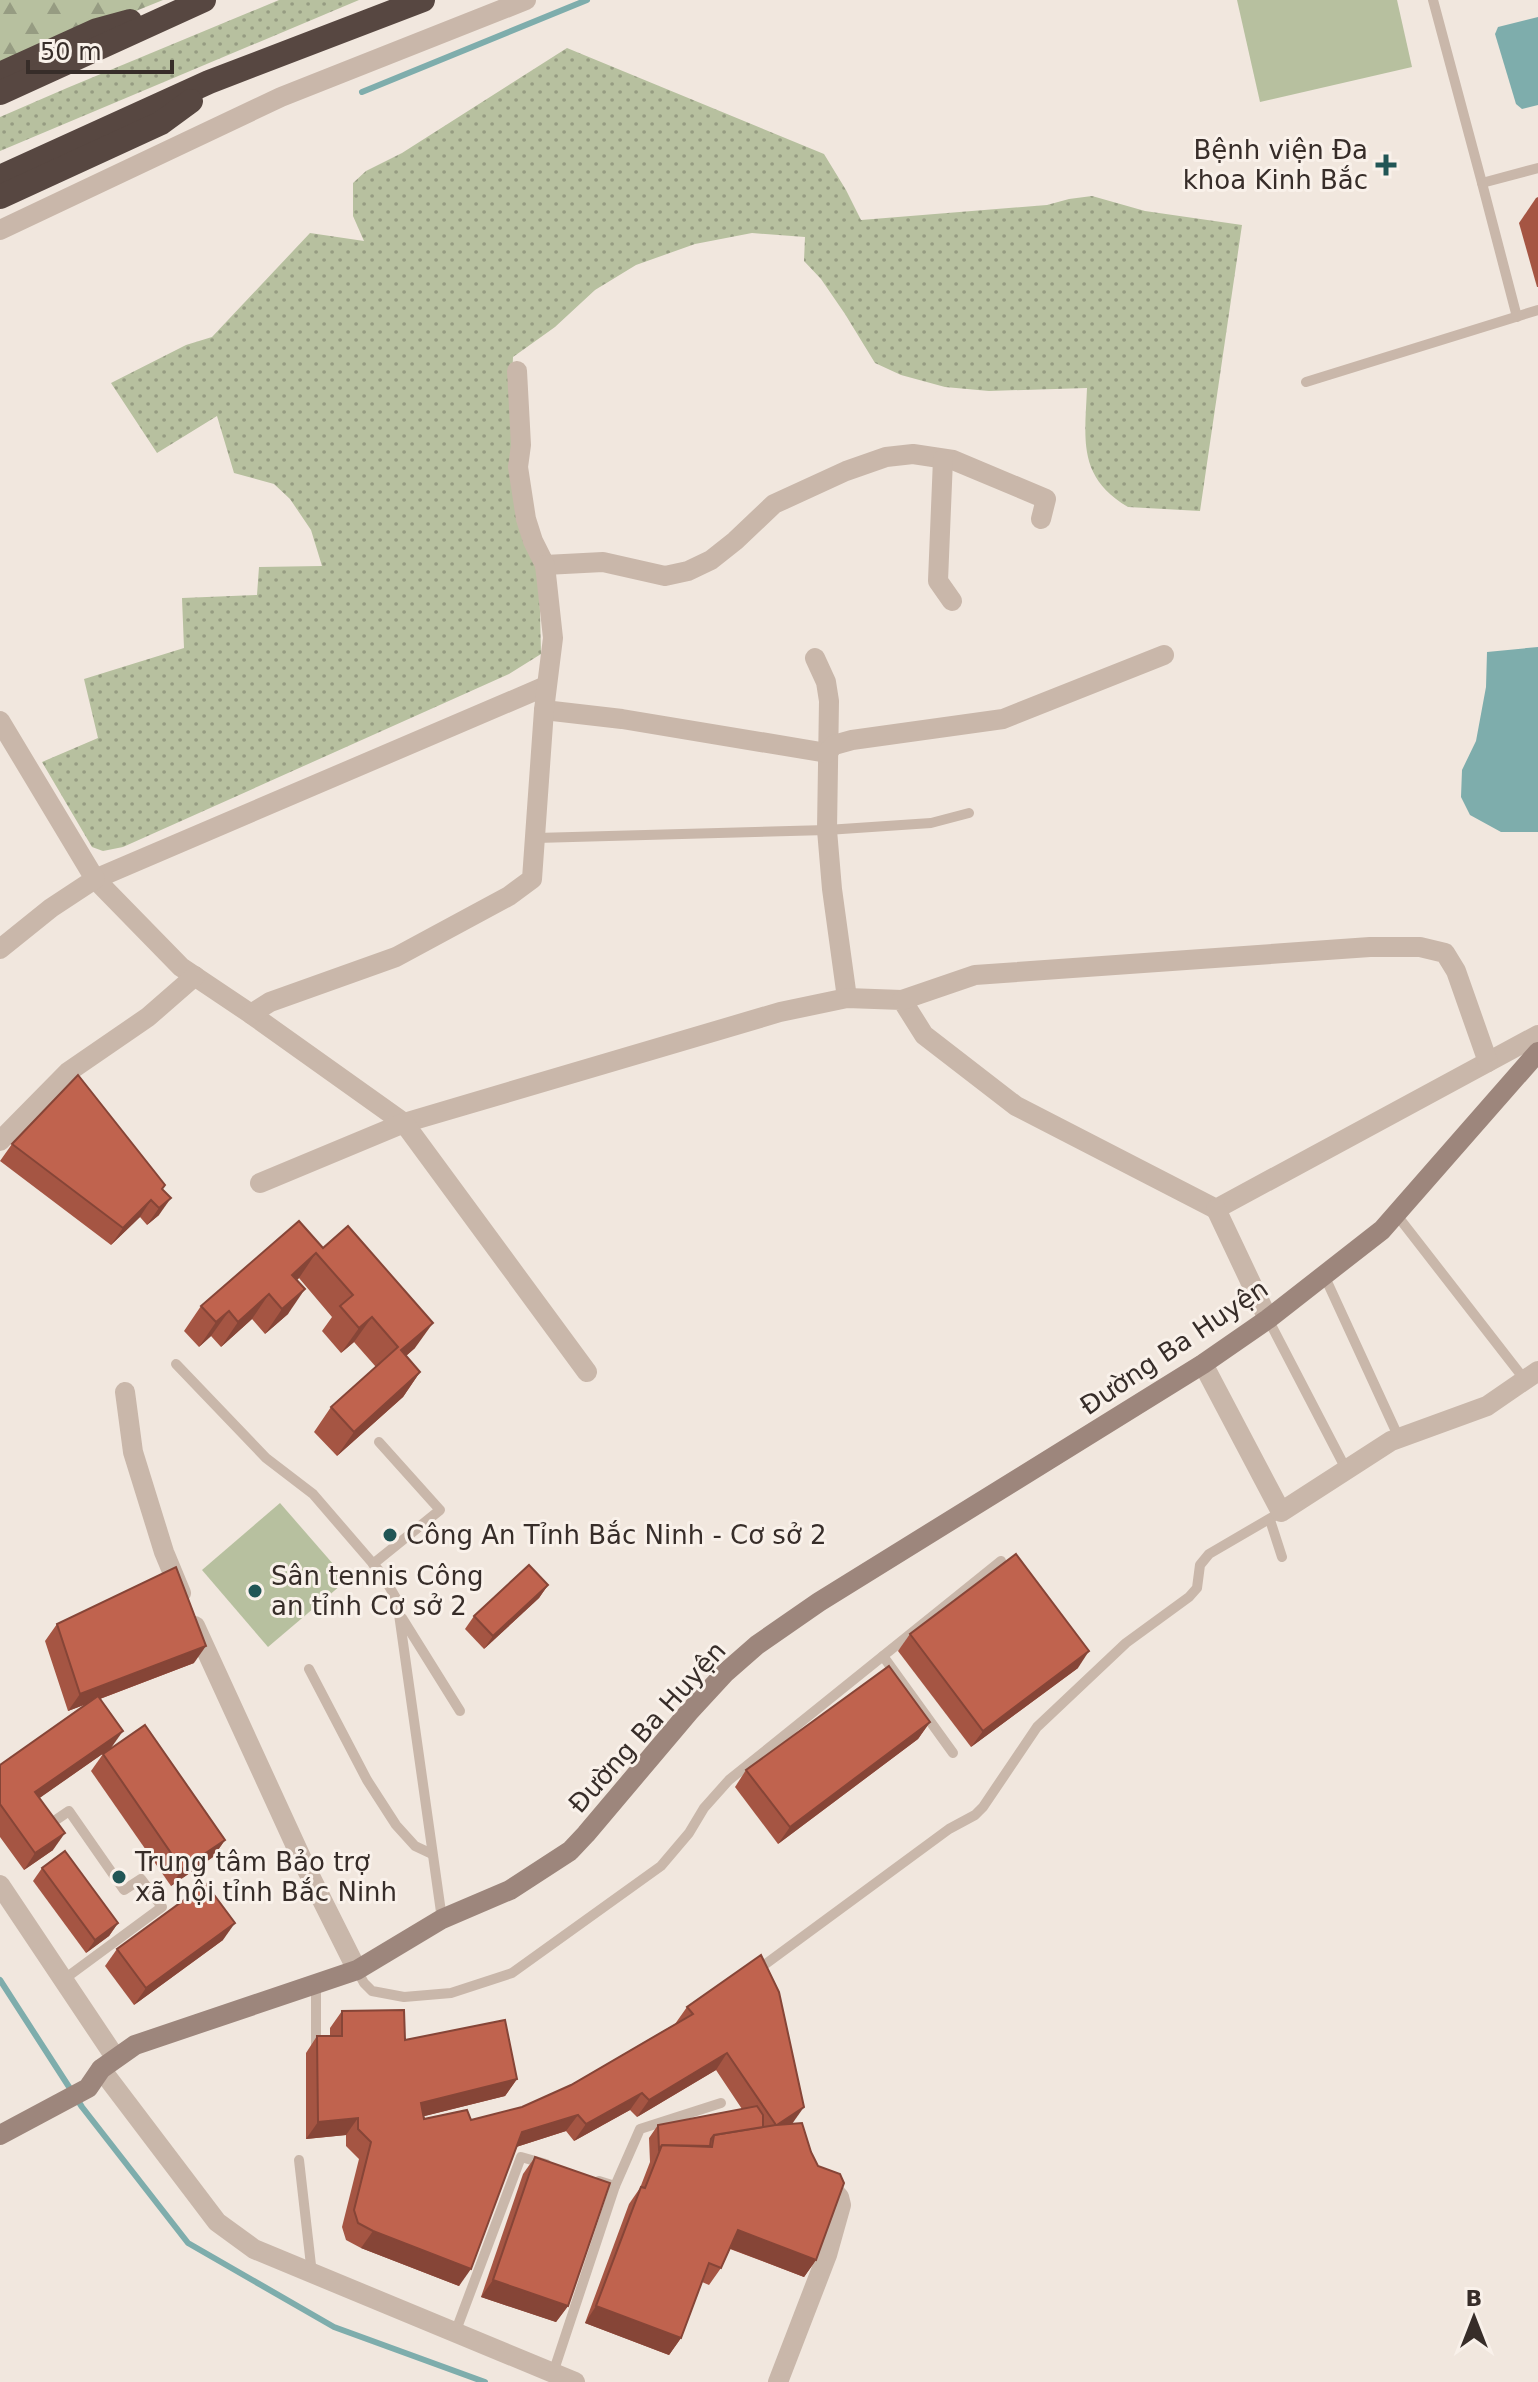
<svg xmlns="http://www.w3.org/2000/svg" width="1538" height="2382" font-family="'DejaVu Sans',sans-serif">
	<defs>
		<pattern id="grass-dots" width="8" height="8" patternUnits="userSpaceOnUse" patternTransform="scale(2)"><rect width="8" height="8" fill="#b7c09f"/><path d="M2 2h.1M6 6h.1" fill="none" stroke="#969c82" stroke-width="1.8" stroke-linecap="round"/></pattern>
		<pattern id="forest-firs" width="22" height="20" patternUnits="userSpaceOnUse" patternTransform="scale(2)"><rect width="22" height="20" fill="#b7c09f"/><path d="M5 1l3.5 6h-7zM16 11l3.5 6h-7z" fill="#969c82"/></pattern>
	</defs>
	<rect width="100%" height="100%" fill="#f1e7de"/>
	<g fill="url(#grass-dots)">
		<path d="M279 0H359L0 151V117L67 88Z"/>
		<path d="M567 48 824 154 846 190 861 220 1047 205 1069 199 1092 196 1145 211 1242 225 1200 511 1128 507C1077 477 1085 439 1087 388L989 391 945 387 901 375 875 363 845 314 821 279 804 261 805 237 752 233 695 244 636 265 595 290 555 327 513 357 511 404 539 569 541 654 509 674 123 847 103 851 92 847 42 762 98 738 84 679 184 648 182 598 257 595 259 567 322 566 311 530 290 499 274 484 234 473 217 416 157 453 111 383 186 345 212 337 310 233 364 241 353 216V183L366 171 402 153Z"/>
	</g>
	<path fill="url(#forest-firs)" d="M0 0H163L0 66Z"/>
	<g fill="#b7c09f">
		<path d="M1237 0H1397L1412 67 1260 102Z"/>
		<path d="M280 1503 347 1580 268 1647 202 1570Z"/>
	</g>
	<g fill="#7eadac">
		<path d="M1538 17V105L1522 109 1516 104 1495 34 1498 27Z"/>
		<path d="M1538 647V832H1501L1470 815 1461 797 1462 770 1476 741 1486 687 1487 652Z"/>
	</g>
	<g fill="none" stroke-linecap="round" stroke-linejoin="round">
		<g stroke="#7eadac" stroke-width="6">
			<path d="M362 92 587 0"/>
			<path d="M0 1980 82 2107 188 2243 334 2327 485 2382"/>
		</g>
		<g stroke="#c9b7aa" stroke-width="10">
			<path d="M1433 0 1482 183 1538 168"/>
			<path d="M1482 183 1517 317"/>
			<path d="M1306 382 1538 310"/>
			<path d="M536 838 827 830 931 823 969 813"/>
			<path d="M1396 1214 1525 1380"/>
			<path d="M1324 1275 1399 1438"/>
			<path d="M1268 1319 1347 1471"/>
			<path d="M176 1364 266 1458 313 1494 382 1574 397 1600 442 1919"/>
			<path d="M1270 1520 1282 1557"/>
			<path d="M373 1564 440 1510 379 1442"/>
			<path d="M402 1618 460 1711"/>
			<path d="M883 1656 953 1753"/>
			<path d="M309 1669 367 1780 396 1825 415 1846 432 1854"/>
			<path d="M47 1826 69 1811 124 1890 141 1879 162 1907 63 1980"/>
			<path d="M357 1970 364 1983 372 1991 404 1997 451 1993 512 1973 661 1866 689 1833 704 1808 729 1780 1001 1561"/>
			<path d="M756 1971 949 1829 975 1815 983 1807 1037 1727 1126 1643 1189 1597 1197 1588 1200 1565 1209 1554 1281 1512"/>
			<path d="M316 1983V2049"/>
			<path d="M299 2160 312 2274"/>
			<path d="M599 2181 615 2186 640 2129 721 2103"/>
			<path d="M455 2333 521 2157 546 2164"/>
			<path d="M553 2373 615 2186"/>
		</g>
		<g stroke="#c9b7aa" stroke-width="20">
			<path d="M0 230 281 97 526 0"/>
			<path d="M517 371 521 445 518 467 526 519 533 541 545 565 603 562 665 576 688 571 711 560 735 541 774 504 846 471 886 457 913 454 953 460 1046 499 1041 519"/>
			<path d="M943 459 938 581 952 601"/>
			<path d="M815 658 826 682 829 701 827 830 832 889 847 998"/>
			<path d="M546 686 95 879 181 967 251 1014 404 1123 780 1012 847 998 902 1000 924 1035 1016 1106 1216 1209 1538 1035"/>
			<path d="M544 710 622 719 827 753"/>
			<path d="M0 721 95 879 51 908 0 949"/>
			<path d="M827 753 834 745 852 740 1003 719 1164 655"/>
			<path d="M902 1000 975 975 1370 947H1420L1445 953 1456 971 1488 1062"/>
			<path d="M251 1014 270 1002 396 957 509 896 532 879 544 710 553 638 545 565"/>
			<path d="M0 1141 68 1072 148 1017 195 976"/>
			<path d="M260 1183 404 1123 587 1372"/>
			<path d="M1216 1209 1268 1319"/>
			<path d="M1203 1364 1281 1512 1391 1441 1487 1406 1538 1371"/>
			<path d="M125 1392 133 1452 164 1552 181 1593"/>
			<path d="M195 1626 305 1866 357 1970"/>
			<path d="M0 1885 115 2057"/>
			<path d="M101 2069 217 2222 254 2249 575 2382"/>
			<path d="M778 2382 827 2255 841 2205 839 2197 823 2180"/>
		</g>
		<path stroke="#9d867c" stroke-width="20" d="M0 2135 88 2088 101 2069 135 2045 357 1970 442 1919 510 1890 570 1851 586 1834 689 1712 725 1673 757 1645 819 1602 1203 1364 1268 1319 1382 1230 1538 1052"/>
		<g stroke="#574741" stroke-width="24">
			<path d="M0 74 97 30 130 21"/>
			<path d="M0 93 204 0"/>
			<path d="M0 177 209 82 423 0"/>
			<path d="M0 197 161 123 191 101"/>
		</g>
	</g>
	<g fill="#a55543">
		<path d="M1538 197V287H1537L1519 223 1536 198Z"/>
		<path d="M12 1144 162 1189 159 1215 147 1225 140 1217 111 1245 0 1161Z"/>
		<path d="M323 1248 415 1348 406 1356 420 1372 403 1397 337 1456 314 1432 331 1407 376 1367 354 1342 341 1353 322 1331 332 1317 299 1278 297 1280 288 1314 265 1334 252 1319 221 1347 211 1336 199 1347 184 1331 201 1306Z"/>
		<path d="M548 1585 539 1598 484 1649 465 1629 474 1616Z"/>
		<path d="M57 1624 194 1663 100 1699 111 1748 39 1798 53 1850 24 1870 0 1837V1765L89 1703 68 1711 45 1641Z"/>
		<path d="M910 1634 1078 1668 971 1747 898 1651Z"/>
		<path d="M930 1722 918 1739 778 1844 735 1787 746 1770Z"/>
		<path d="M103 1754 225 1840 213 1857 171 1886 91 1771Z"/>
		<path d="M42 1868 118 1923 109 1936 86 1953 33 1881Z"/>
		<path d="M223 1940 134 2005 105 1966 117 1949Z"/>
		<path d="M687 2007 792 2123 816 2260 804 2277 730 2249 721 2268 709 2285 702 2282 681 2338 669 2355 585 2323 629 2204 640 2188 650 2162 649 2138 658 2125 742 2109 716 2070 637 2117 630 2110 574 2141 566 2131 516 2147 459 2286 361 2248 346 2240 342 2227 359 2159 346 2146V2135L306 2139V2053L317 2036H330V2028L342 2011 405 2040 517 2079 505 2096 424 2116V2119L471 2120 522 2107 571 2085 675 2024Z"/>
		<path d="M535 2157 568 2306 556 2322 481 2297 523 2174Z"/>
	</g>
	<g fill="#864537">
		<path d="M171 1198 159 1215 147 1225 159 1208Z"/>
		<path d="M151 1200 140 1217 111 1245 123 1228Z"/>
		<path d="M316 1253 299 1278 275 1299 292 1275Z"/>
		<path d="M305 1289 288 1314 265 1334 282 1309Z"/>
		<path d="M269 1294 252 1319 221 1347 238 1322Z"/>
		<path d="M229 1311 211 1336 199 1347 216 1322Z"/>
		<path d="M372 1317 354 1342 341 1353 359 1328Z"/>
		<path d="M433 1323 415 1348 384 1375 401 1350Z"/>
		<path d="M420 1372 403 1397 337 1456 354 1432Z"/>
		<path d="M548 1585 539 1598 484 1649 493 1636Z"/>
		<path d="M206 1646 194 1663 68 1711 80 1694Z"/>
		<path d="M1089 1651 1078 1668 971 1747 983 1731Z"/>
		<path d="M930 1722 918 1739 778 1844 790 1827Z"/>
		<path d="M123 1731 111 1748 24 1809 35 1792Z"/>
		<path d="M65 1833 53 1850 24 1870 35 1853Z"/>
		<path d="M225 1840 213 1857 171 1886 182 1869Z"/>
		<path d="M118 1923 109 1936 86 1953 95 1940Z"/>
		<path d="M235 1923 223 1940 134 2005 146 1988Z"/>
		<path d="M727 2053 716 2070 637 2117 649 2100Z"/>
		<path d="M517 2079 505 2096 409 2120 421 2103Z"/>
		<path d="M642 2093 630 2110 574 2141 586 2124Z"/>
		<path d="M804 2107 792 2124 777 2125Z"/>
		<path d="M578 2115 566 2131 510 2149 522 2132Z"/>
		<path d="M358 2118 346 2135 306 2139 318 2122Z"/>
		<path d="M738 2230 816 2260 804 2277 726 2247Z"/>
		<path d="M373 2231 471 2269 459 2286 361 2248Z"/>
		<path d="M493 2280 568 2306 556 2322 481 2297Z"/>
		<path d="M596 2306 681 2338 669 2355 585 2323Z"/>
	</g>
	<g fill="#c0634e" stroke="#864537" stroke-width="2">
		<path d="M78 1075 165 1185 162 1189 171 1198 159 1208 151 1200 123 1228 12 1144Z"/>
		<path d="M299 1221 323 1248 348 1226 433 1323 401 1350 420 1372 354 1432 331 1407 398 1347 372 1317 359 1328 340 1306 353 1295 316 1253 292 1275 305 1289 282 1309 269 1294 238 1322 229 1311 216 1322 201 1306Z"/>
		<path d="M1016 1554 1089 1651 983 1731 910 1634Z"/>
		<path d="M529 1565 548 1585 493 1636 474 1616Z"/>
		<path d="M176 1567 206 1646 80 1694 57 1624Z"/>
		<path d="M889 1666 930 1722 790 1827 746 1770Z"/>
		<path d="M98 1696 123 1731 35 1792 65 1833 35 1853 0 1804V1765Z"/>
		<path d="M145 1725 225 1840 182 1869 103 1754Z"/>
		<path d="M65 1851 118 1923 95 1940 42 1868Z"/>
		<path d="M206 1884 235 1923 146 1988 117 1949Z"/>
		<path d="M761 1955 779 1992 804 2107 777 2125 802 2123 811 2152 818 2166 840 2174 844 2183 816 2260 738 2230 721 2268 709 2263 681 2338 596 2306 641 2187 645 2188 662 2145 712 2147 714 2135 776 2125 727 2053 649 2100 642 2093 586 2124 578 2115 522 2132 471 2269 373 2231 358 2223 354 2210 371 2142 358 2129V2118L318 2122 317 2036H342V2011L404 2010 405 2040 505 2020 517 2079 421 2103 424 2119 467 2110 471 2120 522 2107 571 2085 693 2014 687 2007Z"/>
		<path d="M757 2106 763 2115V2127L714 2135 711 2139 710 2146 662 2145 659 2149 658 2125Z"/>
		<path d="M535 2157 610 2183 568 2306 493 2280Z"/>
	</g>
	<g fill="#215656" stroke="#f9f1ea" stroke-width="3">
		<path d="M1382 153h8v8h8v8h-8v8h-8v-8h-8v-8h8z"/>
		<circle cx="390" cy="1535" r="8"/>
		<circle cx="255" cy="1591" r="8"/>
		<circle cx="119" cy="1877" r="8"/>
	</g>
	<g text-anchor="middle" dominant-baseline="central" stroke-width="6" stroke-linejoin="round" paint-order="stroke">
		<g font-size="26" fill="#372d29" stroke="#f9f1ea" text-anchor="start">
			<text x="1368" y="150" text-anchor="end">Bệnh viện Đa<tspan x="1368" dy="30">khoa Kinh Bắc</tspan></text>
			<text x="406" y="1535">Công An Tỉnh Bắc Ninh - Cơ sở 2</text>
			<text x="271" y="1576">Sân tennis Công<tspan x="271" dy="30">an tỉnh Cơ sở 2</tspan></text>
			<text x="135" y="1862">Trung tâm Bảo trợ<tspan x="135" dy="30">xã hội tỉnh Bắc Ninh</tspan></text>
		</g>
		<g font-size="26" fill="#372d29" stroke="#f9f1ea">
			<text transform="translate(1174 1347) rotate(-34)">Đường Ba Huyện</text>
			<text transform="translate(647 1727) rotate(-48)">Đường Ba Huyện</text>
		</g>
	</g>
	<g transform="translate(1474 2318)" stroke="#f9f1ea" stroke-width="6" paint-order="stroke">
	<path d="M0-6L14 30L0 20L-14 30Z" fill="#372d29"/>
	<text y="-12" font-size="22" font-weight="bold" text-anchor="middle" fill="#372d29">B</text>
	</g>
	<path d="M28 60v12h144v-12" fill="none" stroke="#372d29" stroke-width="4"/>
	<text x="40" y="60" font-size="24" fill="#372d29" stroke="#f9f1ea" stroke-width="6" paint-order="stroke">50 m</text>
</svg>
